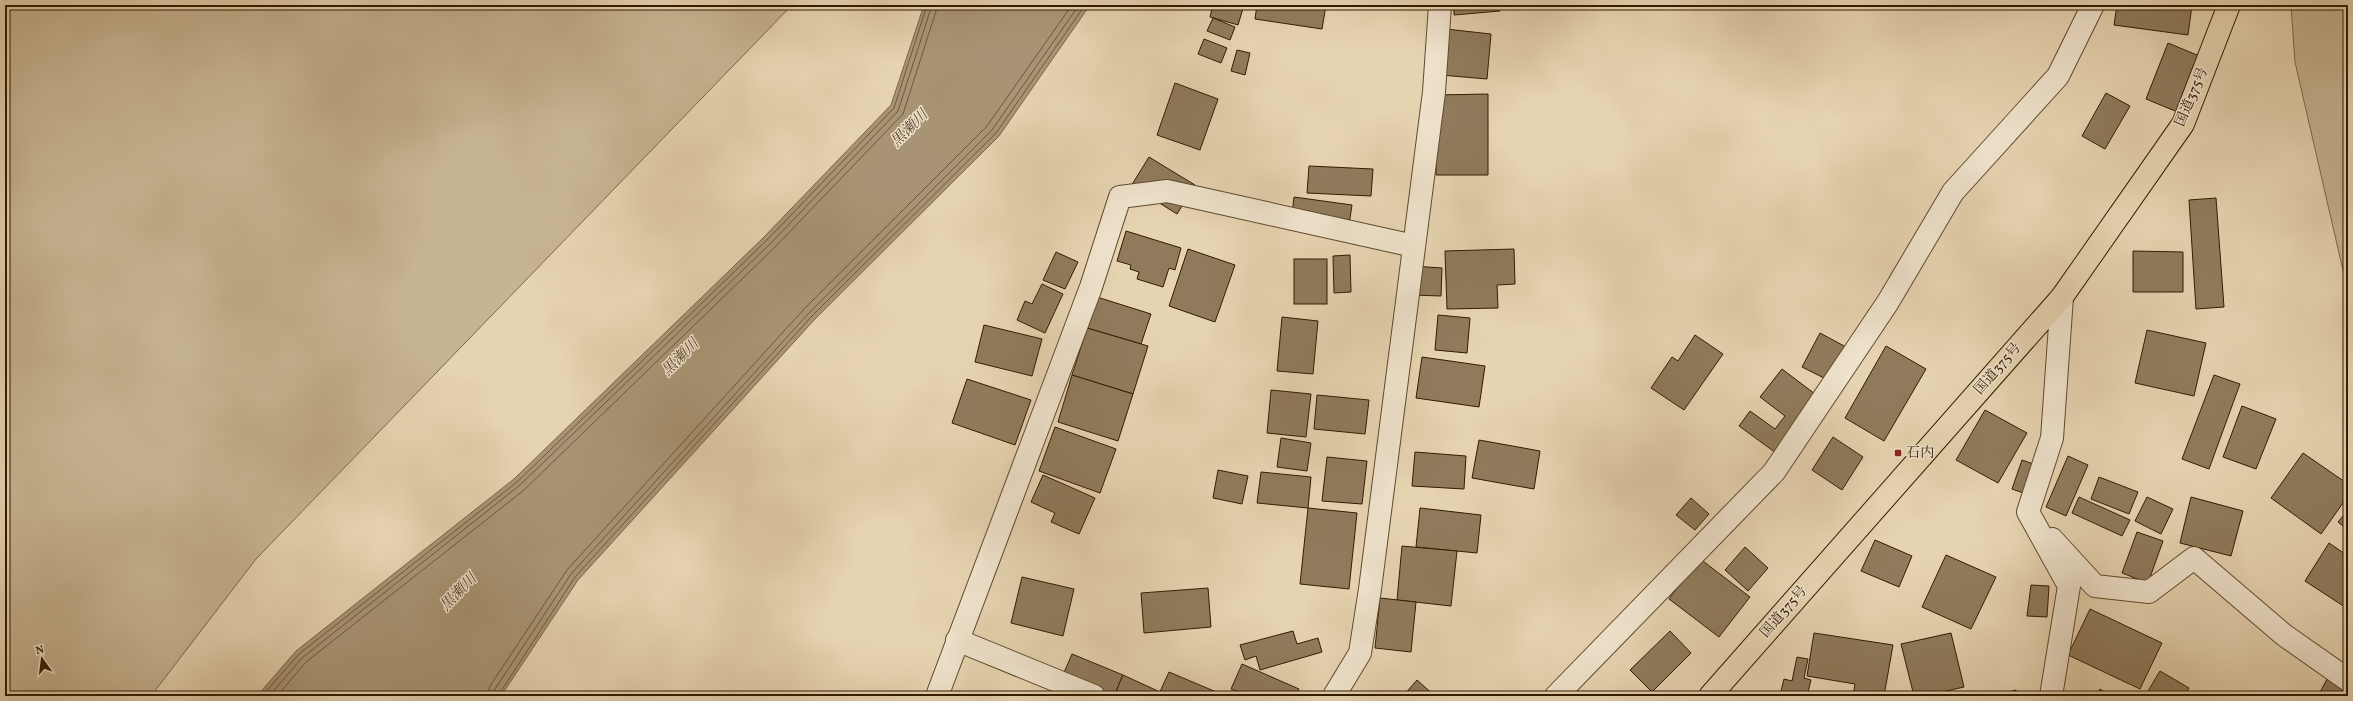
<svg xmlns="http://www.w3.org/2000/svg" width="2353" height="701" font-family="Vollkorn,'Noto Serif JP',serif">
	<rect width="100%" height="100%" fill="#e6d3b0"/>
	<filter id="stains"><feTurbulence type="fractalNoise" baseFrequency=".005" numOctaves="4"/><feColorMatrix values="0 0 0 0 .2 0 0 0 0 .09 0 0 0 0 .02 0 0 0 .5 -.17"/></filter>
	<radialGradient id="worn" r=".72"><stop offset=".6" stop-color="#630" stop-opacity="0"/><stop offset="1" stop-color="#630" stop-opacity=".3"/></radialGradient>
	<g fill="#c7b492" stroke="#7c6849">
		<path d="M5 5H792L256 559 151 696H5Z"/>
		<path d="M2291 5H2348V292L2295 62Z"/>
	</g>
	<path fill="#a89474" stroke="#786446" d="M924 5H1090L999 136 815 319 578 580 501 696H257L296 651 514 479 763 238 891 105Z"/>
	<g fill="none" stroke-linecap="round" stroke-linejoin="round">
		<g stroke="#6c583a" stroke-width="1">
			<path d="M262 696 299 654 517 482 766 241 894 108 927 5"/>
			<path d="M269 696 302 658 520 485 770 244 898 111 932 5"/>
			<path d="M277 696 306 662 524 490 774 248 903 114 938 5"/>
			<path d="M487 696 490 686 567 570 805 308 987 126 1072 5"/>
			<path d="M493 696 495 689 571 574 809 313 992 130 1079 5"/>
			<path d="M498 696 575 577 812 316 996 133 1085 5"/>
		</g>
	</g>
	<g fill="#8f7b5c" stroke="#311b00">
		<path d="M1213 5H1244L1238 25 1210 17Z"/>
		<path d="M1257 5H1326L1322 29 1255 19Z"/>
		<path d="M1454 5H1500V11L1454 15Z"/>
		<path d="M2117 5H2192L2188 35 2114 25Z"/>
		<path d="M1213 18 1235 27 1230 40 1207 31Z"/>
		<path d="M1446 29 1491 34 1487 79 1441 75Z"/>
		<path d="M1204 39 1227 48 1221 63 1198 54Z"/>
		<path d="M2168 43 2214 62 2192 118 2146 99Z"/>
		<path d="M1237 50 1250 53 1245 75 1231 71Z"/>
		<path d="M1175 83 1218 99 1200 150 1157 135Z"/>
		<path d="M2106 93 2130 106 2105 149 2082 136Z"/>
		<path d="M1488 94V175H1436L1435 95Z"/>
		<path d="M1149 157 1195 185 1177 214 1153 199 1128 191Z"/>
		<path d="M1309 166 1373 169 1371 196 1307 193Z"/>
		<path d="M1294 197 1352 205 1347 238 1290 230Z"/>
		<path d="M2216 198 2224 307 2196 309 2189 200Z"/>
		<path d="M1126 231 1181 248 1175 270 1169 268 1163 287 1137 279 1139 272 1130 269 1131 265 1117 261Z"/>
		<path d="M1188 249 1235 265 1215 322 1169 306Z"/>
		<path d="M1514 249 1515 284 1497 285 1498 308 1447 309 1445 251Z"/>
		<path d="M2133 251 2183 252V292H2133Z"/>
		<path d="M1056 252 1078 262 1065 289 1043 280Z"/>
		<path d="M1350 255 1351 292 1334 293 1333 256Z"/>
		<rect x="1294" y="259" width="33" height="45"/>
		<path d="M1412 266 1442 268 1441 296 1411 295Z"/>
		<path d="M1042 284 1063 294 1045 333 1017 320 1025 301 1032 304Z"/>
		<path d="M1097 297 1151 314 1141 344 1087 328Z"/>
		<path d="M1438 315 1470 318 1467 353 1435 350Z"/>
		<path d="M1282 317 1318 321 1313 374 1277 371Z"/>
		<path d="M984 325 1042 339 1032 376 975 362Z"/>
		<path d="M1087 328 1148 346 1133 394 1072 375Z"/>
		<path d="M2147 330 2206 343 2194 396 2135 383Z"/>
		<path d="M1820 333 1846 347 1828 380 1802 367Z"/>
		<path d="M1695 335 1723 354 1684 410 1651 388 1672 357 1678 361Z"/>
		<path d="M1886 346 1926 369 1884 441 1845 418Z"/>
		<path d="M1422 357 1485 366 1479 407 1416 398Z"/>
		<path d="M1782 369 1819 397 1776 453 1739 426 1750 411 1775 429 1785 416 1760 397Z"/>
		<path d="M1072 375 1133 394 1118 441 1058 422Z"/>
		<path d="M2214 375 2240 384 2209 469 2182 459Z"/>
		<path d="M967 379 1031 400 1015 445 952 423Z"/>
		<path d="M1271 390 1311 394 1306 437 1267 433Z"/>
		<path d="M1317 395 1369 400 1365 434 1314 429Z"/>
		<path d="M2242 406 2276 419 2256 469 2223 457Z"/>
		<path d="M1985 410 2027 433 1998 483 1956 460Z"/>
		<path d="M1055 427 1116 449 1100 493 1039 471Z"/>
		<path d="M1833 437 1863 457 1842 490 1812 470Z"/>
		<path d="M1281 438 1311 443 1307 471 1277 467Z"/>
		<path d="M1479 440 1540 451 1534 489 1472 478Z"/>
		<path d="M1415 452 1466 456 1464 489 1412 486Z"/>
		<path d="M2303 453 2348 484V496L2321 534 2271 498Z"/>
		<path d="M2068 456 2088 465 2066 516 2046 507Z"/>
		<path d="M1327 457 1367 461 1362 504 1322 501Z"/>
		<path d="M2022 460 2039 466 2029 495 2012 489Z"/>
		<path d="M1218 470 1248 476 1242 504 1213 498Z"/>
		<path d="M1261 472 1311 477 1308 508 1257 503Z"/>
		<path d="M1043 475 1095 498 1079 534 1051 522 1055 513 1031 502Z"/>
		<path d="M2099 477 2138 492 2129 514 2091 499Z"/>
		<path d="M2079 497 2130 520 2122 536 2072 513Z"/>
		<path d="M2147 497 2173 509 2161 534 2135 521Z"/>
		<path d="M2191 497 2243 511 2231 556 2180 543Z"/>
		<path d="M1691 498 1709 514 1695 530 1676 515Z"/>
		<path d="M1308 508 1357 513 1349 589 1300 584Z"/>
		<path d="M1420 508 1481 515 1477 553 1416 547Z"/>
		<path d="M2348 510V530L2338 522Z"/>
		<path d="M2137 532 2163 541 2148 583 2122 573Z"/>
		<path d="M1875 540 1912 556 1899 587 1861 571Z"/>
		<path d="M2329 543 2348 556V609L2305 581Z"/>
		<path d="M1402 546 1457 551 1451 606 1397 600Z"/>
		<path d="M1745 547 1768 568 1748 591 1725 570Z"/>
		<path d="M1946 555 1996 577 1971 629 1922 607Z"/>
		<path d="M1699 558 1750 597 1719 637 1669 599Z"/>
		<path d="M1022 577 1074 589 1063 636 1011 623Z"/>
		<path d="M2031 585 2049 586 2047 617 2027 616Z"/>
		<path d="M1208 588 1211 627 1144 633 1141 593Z"/>
		<path d="M1380 598 1416 602 1411 652 1375 648Z"/>
		<path d="M2090 609 2162 643 2140 689 2068 655Z"/>
		<path d="M1293 631 1297 644 1318 638 1322 652 1260 670 1256 656 1245 660 1240 645Z"/>
		<path d="M1670 631 1691 653 1652 692 1630 670Z"/>
		<path d="M1814 633 1893 645 1884 696H1853L1855 684 1807 676Z"/>
		<path d="M1951 633 1964 687 1925 696H1914L1901 644Z"/>
		<path d="M1072 654 1123 675 1114 696H1054Z"/>
		<path d="M1797 657 1808 659 1804 678 1811 680 1807 696 1780 695 1784 679 1792 681Z"/>
		<path d="M1242 664 1299 689 1296 696H1248L1231 689Z"/>
		<path d="M2334 666 2348 673V696H2318Z"/>
		<path d="M2160 671 2189 688 2184 696H2145Z"/>
		<path d="M1169 672 1221 694 1220 696H1158Z"/>
		<path d="M1123 675 1160 692 1158 696H1114Z"/>
		<path d="M1417 680 1435 696H1403Z"/>
		<path d="M2100 689 2111 696H2096Z"/>
		<path d="M2016 690 2018 696H1993Z"/>
		<path d="M1222 692 1232 696H1220Z"/>
	</g>
	<g fill="none" stroke-linecap="round" stroke-linejoin="round">
		<g stroke="#5e492c" stroke-width="24">
			<g id="minor">
				<path d="M2052 539 2095 586 2149 592 2194 558 2284 635 2348 680"/>
				<path d="M957 640 1094 696"/>
				<path d="M937 696 1091 287 1120 197 1167 191 1414 246"/>
				<path d="M1334 696 1360 653 1370 589 1434 92 1440 5"/>
				<path d="M1556 696 1774 472 1888 302 1953 192 2058 76 2093 5"/>
				<path d="M2051 696 2069 586 2028 512 2052 438 2062 297"/>
			</g>
		</g>
		<g stroke="#311b00" stroke-width="24">
			<path id="trunk" d="M1710 696 2062 297 2183 124 2229 5"/>
		</g>
		<use href="#minor" stroke="#efe2cc" stroke-width="22"/>
		<use href="#trunk" stroke="#e6d3b0" stroke-width="22"/>
	</g>
	<rect fill="#8f2418" stroke="#efe2cc" stroke-width="1.5" x="1894" y="449" width="8" height="8" rx="2"/>
	<g text-anchor="middle" dominant-baseline="central" stroke-width="3" stroke-linejoin="round" paint-order="stroke">
		<g font-size="14" fill="#311b00" stroke="#efe2cc">
			<text transform="translate(2192 97) rotate(-67)">国道375号</text>
			<text transform="translate(1998 369) rotate(-49)">国道375号</text>
			<text transform="translate(1784 612) rotate(-49)">国道375号</text>
		</g>
		<g font-size="14" fill="#311b00" stroke="#efe2cc" text-anchor="start">
			<text x="1906" y="453">石内</text>
		</g>
		<g font-size="15" font-style="italic" fill="#5b4529" stroke="#efe2cc">
			<text transform="translate(910 129) rotate(-45)">黒瀬川</text>
			<text transform="translate(681 358) rotate(-45)">黒瀬川</text>
			<text transform="translate(459 593) rotate(-46)">黒瀬川</text>
		</g>
	</g>
	<rect width="2353" height="701" fill="none" stroke="#e6d3b0" stroke-width="20"/>
	<rect x="6" y="6" width="2341" height="689" fill="none" stroke="#311b00" stroke-width="2"/>
	<rect x="10" y="10" width="2333" height="681" fill="none" stroke="#311b00"/>
	<g transform="translate(42 659) rotate(346)" stroke="#efe2cc" stroke-width="3" paint-order="stroke">
	<path d="M0-3L7 15L0 10L-7 15Z" fill="#311b00"/>
	<text y="-6" font-size="11" font-weight="bold" text-anchor="middle" fill="#311b00">N</text>
	</g>
	<rect width="100%" height="100%" filter="url(#stains)"/>
	<rect width="100%" height="100%" fill="url(#worn)"/>
</svg>
